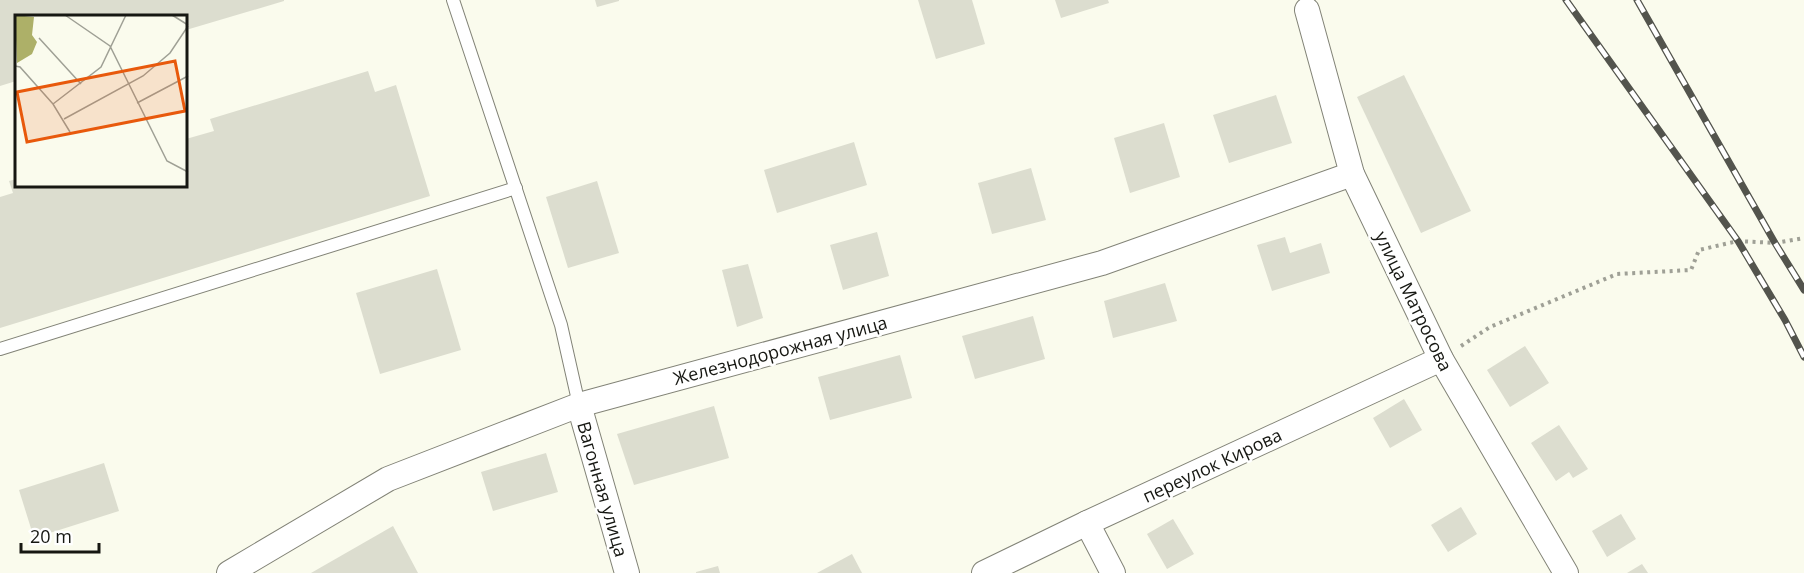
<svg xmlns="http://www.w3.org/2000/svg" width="1804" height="573" font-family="'Open Sans',sans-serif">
	<rect width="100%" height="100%" fill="#fafbed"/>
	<g fill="#dcddcf">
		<path d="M0 0H284V1L186 30V16H16V81L0 86Z"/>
		<path d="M595 0H619V1L597 7Z"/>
		<path d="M918 0H972L985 44 936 59Z"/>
		<path d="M1055 0H1108L1109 3 1061 18Z"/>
		<path d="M368 71 375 92 396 85 430 196 0 328V197L13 193 9 181 16 179V186H186V139L214 131 210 119Z"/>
		<path d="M1404 75 1471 211 1421 233 1357 97Z"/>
		<path d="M1276 95 1292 143 1229 163 1213 115Z"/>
		<path d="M1164 123 1180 177 1130 193 1114 138Z"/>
		<path d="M854 142 867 185 777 213 764 170Z"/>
		<path d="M1031 168 1046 220 992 234 978 183Z"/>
		<path d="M597 181 619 253 568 268 546 197Z"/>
		<path d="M877 232 889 276 843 290 830 245Z"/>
		<path d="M1285 237 1290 253 1321 243 1330 273 1272 291 1257 245Z"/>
		<path d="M748 264 763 318 737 327 722 270Z"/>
		<path d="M437 269 461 350 380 374 356 293Z"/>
		<path d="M1165 283 1177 321 1113 338 1104 301Z"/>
		<path d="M1033 316 1045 359 975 379 962 336Z"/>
		<path d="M1525 346 1549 383 1510 407 1487 370Z"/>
		<path d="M900 355 912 398 830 420 818 377Z"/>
		<path d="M1404 399 1422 430 1390 448 1373 418Z"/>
		<path d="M714 406 729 458 634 485 617 434Z"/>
		<path d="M1559 425 1588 469 1573 478 1569 472 1556 481 1531 443Z"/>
		<path d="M546 453 558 492 493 511 481 472Z"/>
		<path d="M104 463 119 511 34 538 19 490Z"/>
		<path d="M1461 507 1477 534 1448 552 1431 525Z"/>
		<path d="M1621 514 1636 539 1607 557 1592 531Z"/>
		<path d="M1173 519 1194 554 1167 569 1147 534Z"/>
		<path d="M393 526 418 573H311Z"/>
		<path d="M852 554 862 573H817Z"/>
		<path d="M1642 564 1648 573H1627Z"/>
		<path d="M718 566 720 573H696V572Z"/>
	</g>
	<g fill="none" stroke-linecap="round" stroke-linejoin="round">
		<g stroke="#828377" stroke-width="14">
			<g id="service">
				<path d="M453 0 561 325 579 405"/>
				<path d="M0 349 516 188"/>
			</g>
		</g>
		<g stroke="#828377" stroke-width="26">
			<g id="minor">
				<path d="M1307 10 1352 174 1441 359 1566 573"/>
				<path d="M579 405 627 573"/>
				<path d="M1087 523 1113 573"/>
				<path d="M229 573 388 479 579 405 1102 263 1352 174"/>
				<path d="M984 573 1087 523 1441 359"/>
			</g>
		</g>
		<path stroke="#9fa096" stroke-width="4" stroke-dasharray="3 4.5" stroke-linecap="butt" d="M1461 346 1490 327 1617 274 1691 270 1699 250 1738 241 1775 243 1804 238"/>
		<use href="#service" stroke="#fff" stroke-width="12"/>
		<use href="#minor" stroke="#fff" stroke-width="24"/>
		<g stroke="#53544d" stroke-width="7">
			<g id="rail">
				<path d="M1566 0 1738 241 1785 320 1804 357"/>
				<path d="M1637 0 1775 243 1804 290"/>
			</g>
		</g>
		<use href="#rail" stroke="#fff" stroke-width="4.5" stroke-dasharray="14" stroke-linecap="butt"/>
	</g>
	<g text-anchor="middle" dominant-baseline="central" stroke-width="5" stroke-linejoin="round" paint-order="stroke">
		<g font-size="18" fill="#161712" stroke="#fff">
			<text transform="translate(1414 301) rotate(64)">улица Матросова</text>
			<text transform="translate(780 350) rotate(-15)">Железнодорожная улица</text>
			<text transform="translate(1212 465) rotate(-25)">переулок Кирова</text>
			<text transform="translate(603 489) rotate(74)">Вагонная улица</text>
		</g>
	</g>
	<g transform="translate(15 15)">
		<rect width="172" height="172" fill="#fafbed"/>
		<path d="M0 0 19 2 17 20 22 27 17 39 2 48Z" fill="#adb068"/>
		<path fill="none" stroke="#9fa095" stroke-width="1.5" d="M50 0 95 31 152 146 173 157M157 0 173 10M24 23 66 69M0 51 5 52 38 89 55 117M122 88 173 61M38 89 86 52 111 0M49 104 128 61 155 38 173 11"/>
		<path fill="#e8590c" fill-opacity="0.15" stroke="#e8590c" stroke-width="3" d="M160 46 170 96 12 127 2 77Z"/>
		<rect width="172" height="172" fill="none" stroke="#161712" stroke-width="3"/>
	</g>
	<path d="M21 543v9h78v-9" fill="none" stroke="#161712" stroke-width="3"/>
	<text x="30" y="543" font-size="18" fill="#161712" stroke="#ffffff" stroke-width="4.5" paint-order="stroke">20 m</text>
</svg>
